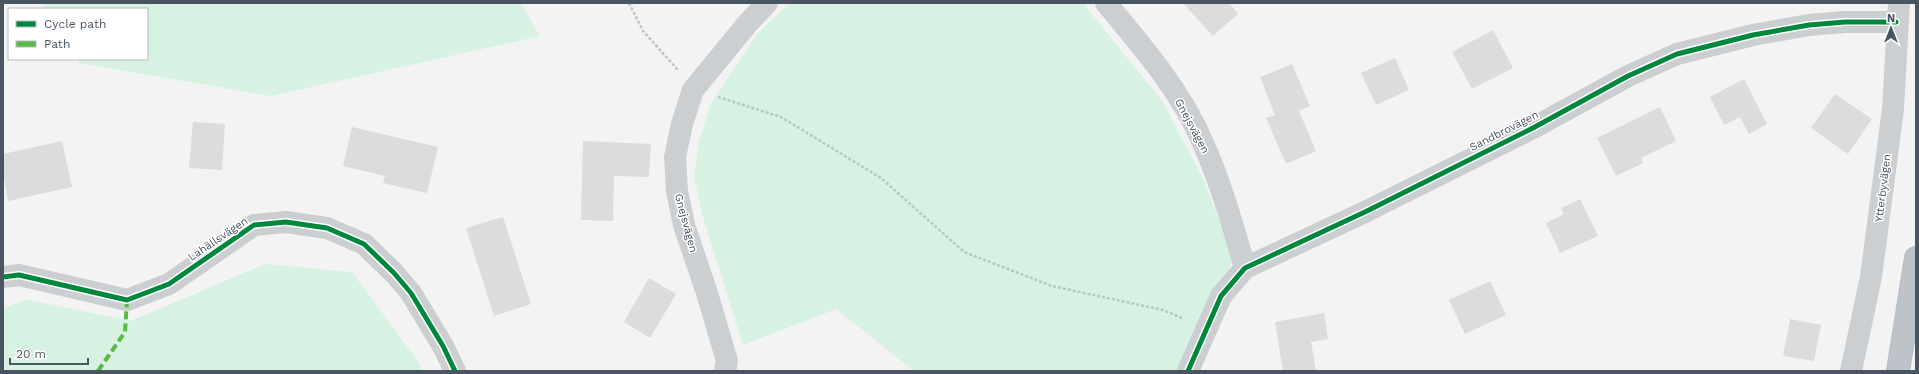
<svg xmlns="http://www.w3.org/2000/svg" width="1919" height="374" font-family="'Work Sans',sans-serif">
	<rect width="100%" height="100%" fill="#f3f3f3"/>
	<g fill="#d7f2e2">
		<path d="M42 3H521L540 36 271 96 79 63 77 59H147V9H46Z"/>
		<path d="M790 3H1083L1163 102 1203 179 1234 258 1178 371H914L836 309 743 345 702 214 694 177 699 141 711 103 758 33Z"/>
		<path d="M265 264 352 272 415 357 423 371H3V309L25 299 131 321Z"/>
	</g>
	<g fill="#dcdcdd">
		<path d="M1183 3H1229L1238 14 1213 36Z"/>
		<path d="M1493 30 1513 68 1472 89 1452 52Z"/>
		<path d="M1395 58 1409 90 1376 105 1361 73Z"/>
		<path d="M1292 64 1310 106 1299 111 1316 151 1286 164 1266 118 1275 115 1260 77Z"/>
		<path d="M1744 79 1767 124 1749 134 1740 117 1724 125 1710 97Z"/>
		<path d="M1835 94 1872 119 1848 154 1811 128Z"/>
		<path d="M1660 107 1676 141 1641 158 1643 163 1616 176 1597 138Z"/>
		<path d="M193 122 225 124 222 170 189 168Z"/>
		<path d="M352 127 438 147 427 193 383 183 385 176 343 166Z"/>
		<path d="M62 141 72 187 8 201 3 173V154Z"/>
		<path d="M583 141 651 144 649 177 614 176 613 221 581 220Z"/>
		<path d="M1580 199 1598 236 1560 253 1546 223 1564 214 1561 208Z"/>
		<path d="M503 217 531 304 494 316 466 228Z"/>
		<path d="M649 278 676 294 650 338 624 322Z"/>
		<path d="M1490 281 1506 315 1465 334 1449 300Z"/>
		<path d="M1324 313 1328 339 1311 342 1316 371H1283L1275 322Z"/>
		<path d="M1790 319 1821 325 1814 361 1783 356Z"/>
	</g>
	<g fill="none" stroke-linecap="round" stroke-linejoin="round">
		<g stroke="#b7bdc3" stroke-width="24">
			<path id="highway" d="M1898 371 1916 258"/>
		</g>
		<g stroke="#bac7c3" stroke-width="2.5" stroke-dasharray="3 2" stroke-linecap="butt">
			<path d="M629 3 643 31 678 70"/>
			<path d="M718 97 781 117 881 178 964 252 1052 286 1163 310 1184 319"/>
		</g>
		<g stroke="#cccfd2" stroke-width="22">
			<path d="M1106 3C1142 46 1181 91 1203 143 1221 183 1233 226 1245 268"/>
			<path d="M3 277 19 275 127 300 169 284 254 225 286 222 327 228 364 244 394 273 411 293 443 346 455 371"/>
			<path d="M725 371 727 361 707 293 684 225 677 191 675 157 682 124 693 90 748 23 767 3"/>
			<path d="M1188 371 1221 296 1245 268 1367 211 1533 128 1628 76 1677 54 1753 35 1809 25 1845 22H1896"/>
			<path d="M1851 371 1871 277 1893 109 1899 3"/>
		</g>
		<use href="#highway" stroke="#bdc3c8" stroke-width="22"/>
		<path stroke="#58b947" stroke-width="4" stroke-dasharray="8 4" stroke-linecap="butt" d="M98 371 125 332 127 300"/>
		<g stroke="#fff" stroke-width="8">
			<g id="cycleway">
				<path d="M3 277 19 275 127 300 169 284 254 225 286 222 327 228 364 244 394 273 411 293 443 346 455 371"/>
				<path d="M1188 371 1221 296 1245 268 1367 211 1533 128 1628 76 1677 54 1753 35 1809 25 1845 22H1896"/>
			</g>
		</g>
		<use href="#cycleway" stroke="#00873e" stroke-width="5"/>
	</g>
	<g text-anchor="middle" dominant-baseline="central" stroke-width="3" stroke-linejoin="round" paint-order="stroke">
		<g font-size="11" fill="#495561" stroke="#fff">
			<text transform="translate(1192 126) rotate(62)">Gnejsvägen</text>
			<text transform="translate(1504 131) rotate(-27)">Sandbrovägen</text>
			<text transform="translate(1883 188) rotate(-83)">Ytterbyvägen</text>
			<text transform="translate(686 223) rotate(75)">Gnejsvägen</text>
			<text transform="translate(218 239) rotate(-34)">Lahällsvägen</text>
		</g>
	</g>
	<rect width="1919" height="374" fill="none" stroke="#495561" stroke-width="8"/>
	<rect x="8" y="8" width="140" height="52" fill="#ffffff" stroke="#b6bbc0"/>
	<rect x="16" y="21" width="20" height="6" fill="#00873e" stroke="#b6bbc0"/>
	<text x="44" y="28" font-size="12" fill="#495561">Cycle path</text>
	<rect x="16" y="41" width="20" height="6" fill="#58b947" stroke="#b6bbc0"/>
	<text x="44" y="48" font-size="12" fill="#495561">Path</text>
	<g transform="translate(1891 28)" stroke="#ffffff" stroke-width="3" paint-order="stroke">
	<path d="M0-3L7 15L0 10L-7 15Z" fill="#495561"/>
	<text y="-6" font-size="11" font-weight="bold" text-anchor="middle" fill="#495561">N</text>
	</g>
	<path d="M10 358v6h78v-6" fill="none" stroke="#495561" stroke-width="2"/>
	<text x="16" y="358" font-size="12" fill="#495561" stroke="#ffffff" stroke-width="3" paint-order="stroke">20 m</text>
</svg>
